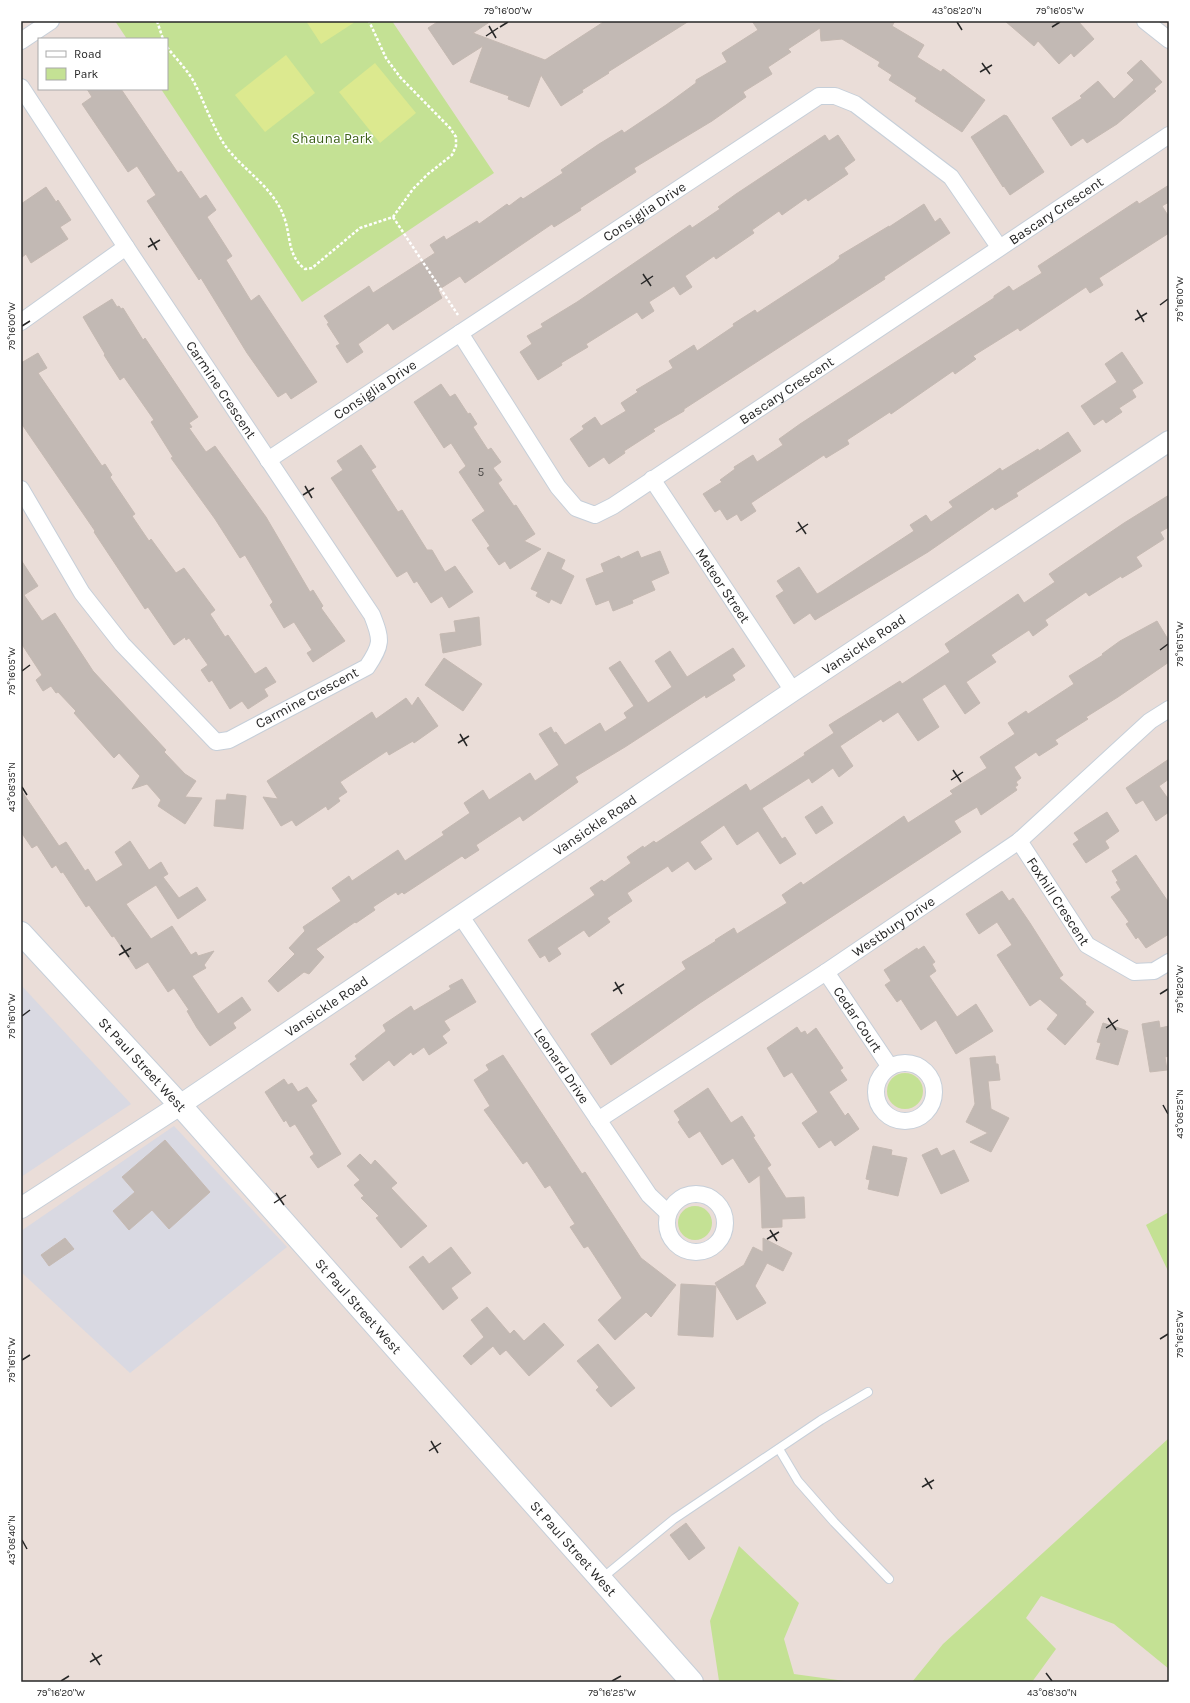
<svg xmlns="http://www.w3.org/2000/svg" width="1190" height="1703" font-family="Karla,sans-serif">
	<rect width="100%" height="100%" fill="#eaddd8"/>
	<g fill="#d9d9e2">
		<path d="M21 985 131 1104 21 1177Z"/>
		<path d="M174 1126 287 1247 130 1373 21 1272V1231Z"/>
	</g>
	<g fill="#c4e194">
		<path d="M115 21H392L494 173 302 302 161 89H167V39H127Z"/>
		<circle cx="905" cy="1091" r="18"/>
		<circle cx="695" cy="1223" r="17"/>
		<path d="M1169 1212V1273L1146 1225Z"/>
		<path d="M1169 1438V1669L1114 1624 1041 1596 1026 1618 1056 1649 1032 1682H912L943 1644Z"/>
		<path d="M739 1546 799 1603 784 1639 794 1674 852 1682 719 1681 710 1621Z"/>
	</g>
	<g fill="#dce98f">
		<path d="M306 21H354L355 22 321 44Z"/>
		<path d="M286 55 315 93 265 132 235 95Z"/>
		<path d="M375 63 416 113 380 143 339 92Z"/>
	</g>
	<g fill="#c2b9b4" stroke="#c5b9b2">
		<path d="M439 21H491L473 33 545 60 605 21H689L608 72 609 73 582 90 583 92 561 106 541 75 529 107 508 99 509 96 470 82 483 46 453 65 428 28Z"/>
		<path d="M752 21H895L892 26 924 45 917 57 941 72 943 69 985 100 962 132 915 101 917 98 889 80 892 75 878 66 880 62 842 39 821 41 820 28 788 49 791 52 768 67 772 74 743 92 746 97 712 121 634 168 636 172 580 208 581 210 554 227 552 224 465 283 460 276 438 290 442 298 393 330 388 323 374 333 358 344 363 352 347 363 336 346 340 344 327 324 329 323 324 316 369 286 373 293 435 253 430 245 444 236 446 240 477 221 479 224 507 204 509 206 521 197 523 199 563 173 561 170 599 144 622 130 624 133 666 105 696 83V80L727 62 722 53 758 30Z"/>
		<path d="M1005 21H1078L1094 39 1074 57 1071 53 1059 64 1038 41 1034 46Z"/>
		<path d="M1141 60 1162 82 1154 89 1156 91 1117 124 1087 143 1083 138 1071 146 1052 118 1082 98 1080 96 1098 81 1114 99 1134 80 1127 73Z"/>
		<path d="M87 89H121L178 173 181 171 200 199 206 195 216 210 207 217 232 256 226 260 251 301 259 295 317 382 291 399 286 392 278 397 247 353 201 278 199 280 147 201 156 195 137 166 128 172 82 104 92 97Z"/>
		<path d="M1004 115 1007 116 1044 172 1010 195 1004 186 1003 187 971 137Z"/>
		<path d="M825 135 829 141 838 135 855 160 844 168 848 174 808 201 806 198 782 215 779 211 752 230 754 233 716 259 714 256 685 276 692 287 680 295 674 286 649 302 654 311 642 319 637 312 586 344 588 347 561 363 562 365 538 380 520 352 532 344 527 336 543 327 541 324 577 302 690 225 692 228 720 209 718 207 736 194Z"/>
		<path d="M1169 185V202L1162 206 1169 217V233L1099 278 1103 285 1090 293 1086 287 1020 331 1018 328 973 356 976 359 955 374 953 371 891 414 890 412 847 440 849 444 826 458 824 455 751 503 756 511 741 521 737 514 727 520 720 509 715 512 703 494 722 482 720 480 735 469 734 467 753 455 757 462 783 445 779 439 800 424 994 298V296L1009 286 1013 291 1042 273 1038 266 1137 201 1139 204Z"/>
		<path d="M46 187 56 202 58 200 71 220 60 227 68 239 31 263 26 254 21 258V204Z"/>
		<path d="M924 204 935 222 940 218 950 233 884 277 885 279 684 409V411L653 429 655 431 624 451 625 453 609 464 604 457 589 467 570 439 584 429 582 426 595 417 601 426 626 411 621 403 638 392 636 390 673 368 669 361 694 345 697 351 734 326 733 324 755 310 757 313 834 263 840 258 839 256 889 226V227Z"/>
		<path d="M112 299 117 307 119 306 121 309 123 308 143 340 145 338 198 417 189 423 192 427 189 428 206 452 215 446 266 517 310 592 313 590 323 606 321 608 345 641 313 662 307 653 312 650 294 622 284 628 270 605 273 602 245 555 240 558 215 519 171 458 173 457 151 422 154 420 124 377 120 380 104 355 105 354 83 317Z"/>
		<path d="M1122 352 1143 383 1132 390 1136 397 1119 408 1122 412 1106 423 1103 419 1094 425 1081 406 1117 382 1105 364Z"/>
		<path d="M38 353 47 368 38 373 102 466 105 464 112 475 110 477 135 514 132 516 149 541 151 539 176 573 184 568 215 610 210 614 225 637 228 635 255 674 266 667 276 682 264 689 268 696 248 709 242 701 230 709 212 680 209 682 201 670 208 665 189 638 186 640 185 637 174 645 148 607 145 609 94 532 95 531 21 423V363Z"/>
		<path d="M441 384 450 397 455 394 468 414 470 413 477 424 473 427 488 450 491 448 501 462 493 468 502 480 498 483 514 506 516 505 535 534 524 541 541 549 510 569 505 561 499 565 487 548 490 546 472 520 485 511 459 472 466 466 451 443 444 448 414 402Z"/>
		<path d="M1068 432 1081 451 1016 493 1018 496 995 510 993 507 928 552 815 620 810 613 794 624 776 596 784 591 777 581 799 567 817 594 821 592 914 531 910 525 926 515 931 522 953 507 949 502 990 475 1000 468 1002 471 1038 449 1039 451Z"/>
		<path d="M361 445 376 467 371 470 398 512 402 510 427 550H432L445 572 455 566 473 592 449 608 442 596 431 603 417 581 414 583 407 571 397 577 331 478 343 470 337 461Z"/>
		<path d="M1169 495V527L1160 532 1164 539 1136 557 1142 566 1122 578 1121 576 1089 596 1086 592 1045 620 1048 625 1033 636 1029 630 991 655 996 662 966 682 980 703 965 714 945 684 922 699 939 727 918 741 898 712 883 722 881 719 840 746 853 766 839 777 833 768 812 783 809 778 762 808 782 839 785 837 796 854 780 864 758 831 737 845 724 825 700 842 712 859 695 870 688 861 672 872 668 866 627 893 632 901 607 918 610 922 589 937 584 930 557 948 561 954 549 962 545 955 540 958 528 940 595 895 590 888 602 880 604 882 631 863 627 857 643 846 644 848 654 841 656 843 746 784 750 791 805 755 804 753 834 733 829 725 900 681 902 684 950 652 945 644 1018 594 1024 603 1055 582 1049 574 1124 523Z"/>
		<path d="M638 551 641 558 660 551 669 573 651 581 655 590 632 600 633 603 613 611 609 600 596 605 586 579 604 572 601 564 619 556 621 559Z"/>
		<path d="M548 552 565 560 561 569 574 576 561 604 551 599 549 603 536 596 538 592 531 589Z"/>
		<path d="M21 560 38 586 24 595 42 621 55 613 93 671 166 750 164 752 185 774 196 781 185 797 202 798 185 824 158 806 161 800 147 784 132 789 140 776 119 753 114 758 74 713 76 711 58 692 56 693 51 686 43 691 36 680 42 675 21 643Z"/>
		<path d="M479 617 481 645 443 653 440 634 456 632 454 621Z"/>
		<path d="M1157 621 1169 641V662L1118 697 1086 717 1088 719 1055 740 1058 744 1039 756 1036 752 1014 767 1021 778 1016 782 1018 785 1015 787 1017 790 981 815 977 807 954 821 961 832 700 1003 611 1065 591 1034 686 969 682 962 716 941 715 940 734 928 737 934 787 903 782 895 801 882 803 885 904 816 908 823 953 794 950 791 987 768 980 757 1015 734 1008 723 1026 711 1028 714 1074 684 1069 676 1103 655 1102 654 1120 641Z"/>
		<path d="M733 648 745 666 732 675 735 680 706 698 705 695 625 747 575 777 578 782 523 821 520 816 476 845 479 850 465 859 462 856 404 894 402 892 398 895 396 892 373 907 375 910 356 923 355 922 316 949 324 957 309 974 304 972 278 992 268 981 295 954 289 948 305 931 303 927 341 901 332 888 349 876 352 881 398 850 405 861 444 835 442 832 470 813 464 803 483 790 489 800 530 773 535 781 559 765 539 734 551 727 554 733 556 732 565 745 600 723 605 732 627 718 624 713 634 706 609 668 620 661 648 703 672 687 655 661 670 651 687 677Z"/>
		<path d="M444 658 482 684 463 711 425 685Z"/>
		<path d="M418 697 438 726 414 743 413 741 389 755 387 751 340 782 347 792 338 798 340 801 328 810 326 806 296 826 292 820 281 826 263 797 278 799 267 781 372 712 376 719 406 698 412 706Z"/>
		<path d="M1169 759V779L1159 786 1169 800V812L1156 821 1143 800 1136 804 1126 788Z"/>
		<path d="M21 790 59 846 66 842 85 871 88 869 96 882 123 865 115 852 130 841 149 870 161 862 168 874 163 877 179 898 197 887 206 900 178 919 156 885 126 904 151 939 172 926 191 955 196 952 198 956 214 951 204 965 206 968 192 976 218 1014 242 997 251 1010 233 1023 236 1028 210 1046 197 1028 187 1011 189 1010 174 988 168 992 148 962 136 969 114 936 112 937 89 905 86 907 63 872 61 873 56 865 52 868 37 845 32 848 21 832Z"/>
		<path d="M227 794 246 796 243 829 214 826 216 800H226Z"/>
		<path d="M822 806 833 823 816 834 805 817Z"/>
		<path d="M1107 812 1119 831 1105 841 1109 848 1086 863 1073 844 1079 840 1074 833Z"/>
		<path d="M1136 855 1169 903V934L1146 948 1138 937 1136 939 1126 924 1129 922 1111 897 1121 890 1116 882 1118 881 1112 871Z"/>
		<path d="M1002 891 1009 901 1013 898 1030 923 1063 975 1059 978 1086 1002 1085 1004 1094 1012 1065 1045 1047 1029 1058 1015 1040 999 1030 1006 997 955 1012 945 997 922 979 934 966 914Z"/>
		<path d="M924 946 935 962 932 964 936 971 929 976 957 1017 976 1004 993 1031 956 1054 936 1020 921 1030 901 999 897 1002 885 985 891 981 884 970 917 948 918 950Z"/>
		<path d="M462 979 476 1002 444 1021 450 1030 442 1036 447 1043 429 1055 424 1047 413 1055 411 1052 394 1066 389 1060 363 1081 350 1064 357 1059 355 1056 386 1031 383 1025 411 1006 414 1011 451 989 449 986Z"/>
		<path d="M1159 1021 1160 1028 1169 1026V1056L1165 1057 1167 1070 1150 1072 1142 1024Z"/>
		<path d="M1103 1023 1128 1031 1118 1065 1096 1059 1101 1043 1097 1042Z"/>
		<path d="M797 1027 801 1033 805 1031 807 1035 816 1028 843 1068 840 1070 847 1080 829 1092 845 1116 848 1113 859 1129 835 1146 831 1140 819 1148 802 1123 818 1112 792 1072 784 1077 767 1048Z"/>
		<path d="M503 1055 582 1174 585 1172 641 1258 676 1285 651 1317 646 1312 615 1340 598 1320 622 1298 588 1246 584 1248 570 1227 575 1224 550 1185 545 1188 527 1161 523 1164 484 1110 490 1106 474 1080 489 1070 486 1065Z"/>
		<path d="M995 1056 996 1064H998L1000 1080 988 1081 991 1109 1009 1118 991 1152 970 1142 988 1133 966 1122 975 1104 970 1058Z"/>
		<path d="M284 1079 288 1085 292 1083 298 1092 307 1087 317 1101 311 1105 341 1154 318 1168 310 1157 314 1154 295 1124 290 1127 286 1120 284 1122 265 1092Z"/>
		<path d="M708 1088 731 1123 742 1116 755 1136 753 1137 771 1165 767 1168 786 1198 804 1197 805 1218 782 1219V1227L762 1228 760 1175 749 1183 733 1158 722 1165 700 1131 689 1138 678 1122 680 1120 674 1111Z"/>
		<path d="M165 1140 210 1192 169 1229 152 1210 129 1230 113 1211 135 1192 122 1177Z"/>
		<path d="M873 1146 892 1150 891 1155 907 1158 898 1196 868 1189 870 1180 866 1179Z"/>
		<path d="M937 1148 941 1156 954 1150 969 1181 941 1194 922 1155Z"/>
		<path d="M360 1154 371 1165 375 1160 397 1183 391 1188 427 1226 401 1248 376 1218 379 1216 361 1198 364 1196 354 1185 360 1180 347 1166Z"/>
		<path d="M65 1238 74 1249 49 1266 41 1255Z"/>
		<path d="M763 1238 792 1253 783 1271 767 1263 755 1286 766 1303 737 1320 715 1283 744 1265 753 1247 763 1252Z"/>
		<path d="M451 1247 471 1273 451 1288 458 1298 443 1310 409 1267 423 1256 429 1264Z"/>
		<path d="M681 1284 716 1286 713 1337 678 1335Z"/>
		<path d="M487 1307 510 1334 514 1330 524 1341 544 1323 564 1345 529 1376 506 1350 500 1355 493 1346 471 1365 463 1356 484 1337 471 1320Z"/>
		<path d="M598 1344 635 1388 611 1407 596 1390 599 1387 577 1361Z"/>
		<path d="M686 1523 705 1548 689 1560 670 1535Z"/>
	</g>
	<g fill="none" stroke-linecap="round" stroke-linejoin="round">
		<g stroke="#c6cfd9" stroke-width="10">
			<g id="service">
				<path d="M779 1449 798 1481 834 1522 889 1579"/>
				<path d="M601 1579 674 1519 821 1420 868 1392"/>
			</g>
		</g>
		<g stroke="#c6cfd9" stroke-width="18">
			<g id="minor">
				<path d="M1145 21 1169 40"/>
				<path d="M21 41 51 21"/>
				<path id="s1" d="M21 87 126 247 372 615C382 640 382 645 367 667L229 740 216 742 122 644 82 593 21 489"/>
				<path d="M21 322 126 247"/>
				<path id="s2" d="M460 333 558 487 576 508 595 515 613 506 1169 135"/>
				<path id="s3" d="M268 460 819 96H835L855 104 951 177 999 247"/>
				<path id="s4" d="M652 479 793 691"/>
				<path id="s5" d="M1019 841 1087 945 1134 972 1154 971 1169 962"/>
				<path id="s6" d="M460 915 649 1195 668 1213"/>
				<path id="s7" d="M826 972 890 1067"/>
				<circle cx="905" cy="1092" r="29"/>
				<path id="s8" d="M598 1120 826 972 1019 841 1150 721 1169 709"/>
				<circle cx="696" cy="1223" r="29"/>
			</g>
		</g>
		<g stroke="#c6cfd9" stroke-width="22">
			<g id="tertiary">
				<path id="s9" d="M21 1208 180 1105 793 691 1169 441"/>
			</g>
		</g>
		<g stroke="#c6cfd9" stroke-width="24">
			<g id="secondary">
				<path id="s10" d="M21 933 180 1105 692 1682"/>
			</g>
		</g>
		<g stroke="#fff" stroke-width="2.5" stroke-dasharray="3 2" stroke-linecap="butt">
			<path d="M157 21 163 39"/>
			<path d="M167 47C176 59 188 70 195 84 205 104 212 125 224 144 242 170 273 186 284 217 291 235 287 256 305 269L312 268 360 228 393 217 413 189 428 174 452 155 456 146V137L450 128 400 77 386 58 369 21"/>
			<path d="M393 217 458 315"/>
		</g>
		<use href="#service" stroke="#fff" stroke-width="8"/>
		<use href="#minor" stroke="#fff" stroke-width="16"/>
		<use href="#tertiary" stroke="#fff" stroke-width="20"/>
		<use href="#secondary" stroke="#fff" stroke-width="22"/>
	</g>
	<path fill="none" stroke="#272727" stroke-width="1.5" d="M957 22 962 30M489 26 496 38M500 27 508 22M1052 27 1060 22M486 36 498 28M982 63 990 74M980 72 992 65M150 238 157 250M148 247 160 240M643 274 651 286M641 284 653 276M1160 305 1168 299M1137 310 1144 322M1135 320 1147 313M22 326 30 321M305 486 312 498M303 495 314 488M798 522 806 534M796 532 808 524M1160 650 1168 644M22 671 30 665M460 734 467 746M458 743 469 736M953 770 961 782M951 780 963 772M22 787 27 795M121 945 129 957M119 955 131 948M615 982 622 994M613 991 624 984M1160 994 1168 989M22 1016 30 1010M1108 1018 1116 1030M1106 1028 1118 1020M1163 1105 1168 1114M276 1193 284 1205M274 1203 286 1195M770 1230 777 1241M767 1239 779 1232M1160 1339 1168 1334M22 1360 30 1355M431 1441 438 1453M429 1451 441 1443M925 1478 932 1489M922 1487 934 1480M22 1540 27 1549M92 1653 100 1665M90 1662 102 1655M1046 1673 1052 1681M61 1681 69 1676M612 1681 621 1676"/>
	<g text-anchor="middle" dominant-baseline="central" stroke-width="3" stroke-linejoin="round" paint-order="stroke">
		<g font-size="12" fill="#4e4c4a">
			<text x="481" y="472">5</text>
		</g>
		<g font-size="14" fill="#3d6219" stroke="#fff">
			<text x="332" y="138">Shauna Park</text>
		</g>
		<g font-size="14" fill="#272727" stroke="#fff">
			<text stroke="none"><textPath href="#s2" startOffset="783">Bascary Crescent</textPath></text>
			<text stroke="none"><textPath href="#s3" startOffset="451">Consiglia Drive</textPath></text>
			<text stroke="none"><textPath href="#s3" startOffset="128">Consiglia Drive</textPath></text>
			<text stroke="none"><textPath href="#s2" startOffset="459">Bascary Crescent</textPath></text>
			<text stroke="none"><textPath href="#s1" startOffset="363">Carmine Crescent</textPath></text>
			<text stroke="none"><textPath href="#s4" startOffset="128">Meteor Street</textPath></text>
			<text stroke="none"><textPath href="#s9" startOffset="1014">Vansickle Road</textPath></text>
			<text transform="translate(307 698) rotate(-28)">Carmine Crescent</text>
			<text stroke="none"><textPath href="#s9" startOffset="690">Vansickle Road</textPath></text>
			<text stroke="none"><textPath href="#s5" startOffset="72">Foxhill Crescent</textPath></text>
			<text stroke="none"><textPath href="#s8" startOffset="353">Westbury Drive</textPath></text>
			<text stroke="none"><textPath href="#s9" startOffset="366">Vansickle Road</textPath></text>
			<text stroke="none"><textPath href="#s7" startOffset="57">Cedar Court</textPath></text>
			<text stroke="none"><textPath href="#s10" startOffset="179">St Paul Street West</textPath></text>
			<text stroke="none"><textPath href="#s6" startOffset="182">Leonard Drive</textPath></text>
			<text stroke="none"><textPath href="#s10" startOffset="503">St Paul Street West</textPath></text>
			<text stroke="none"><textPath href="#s10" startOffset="827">St Paul Street West</textPath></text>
		</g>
	</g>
	<rect width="1190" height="1703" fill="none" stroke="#ffffff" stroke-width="44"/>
	<rect x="38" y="38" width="130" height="52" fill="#ffffff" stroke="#a9a9a9"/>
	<rect x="46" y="51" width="20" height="6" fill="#ffffff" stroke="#a9a9a9"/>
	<text x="74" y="58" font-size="12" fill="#272727">Road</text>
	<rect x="46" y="68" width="20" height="12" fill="#c4e194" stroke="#a9a9a9"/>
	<text x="74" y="78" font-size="12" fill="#272727">Park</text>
	<rect x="22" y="22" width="1146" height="1659" fill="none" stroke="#272727" stroke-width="1.5"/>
	<g font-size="10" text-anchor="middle" fill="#272727">
		<text x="508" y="14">79°16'00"W</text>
		<text x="957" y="14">43°08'20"N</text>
		<text x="1060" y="14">79°16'05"W</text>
		<text transform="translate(1179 299) rotate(-90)" y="4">79°16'10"W</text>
		<text transform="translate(11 326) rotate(-90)" y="4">79°16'00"W</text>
		<text transform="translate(1179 644) rotate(-90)" y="4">79°16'15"W</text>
		<text transform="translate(11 671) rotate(-90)" y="4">79°16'05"W</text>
		<text transform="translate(11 787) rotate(-90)" y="4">43°08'35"N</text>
		<text transform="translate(1179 989) rotate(-90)" y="4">79°16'20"W</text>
		<text transform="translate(11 1016) rotate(-90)" y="4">79°16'10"W</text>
		<text transform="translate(1179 1114) rotate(-90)" y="4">43°08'25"N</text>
		<text transform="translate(1179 1334) rotate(-90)" y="4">79°16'25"W</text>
		<text transform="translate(11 1360) rotate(-90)" y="4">79°16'15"W</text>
		<text transform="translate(11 1540) rotate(-90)" y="4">43°08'40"N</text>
		<text x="61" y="1696">79°16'20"W</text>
		<text x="612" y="1696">79°16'25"W</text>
		<text x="1052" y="1696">43°08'30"N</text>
	</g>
</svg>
